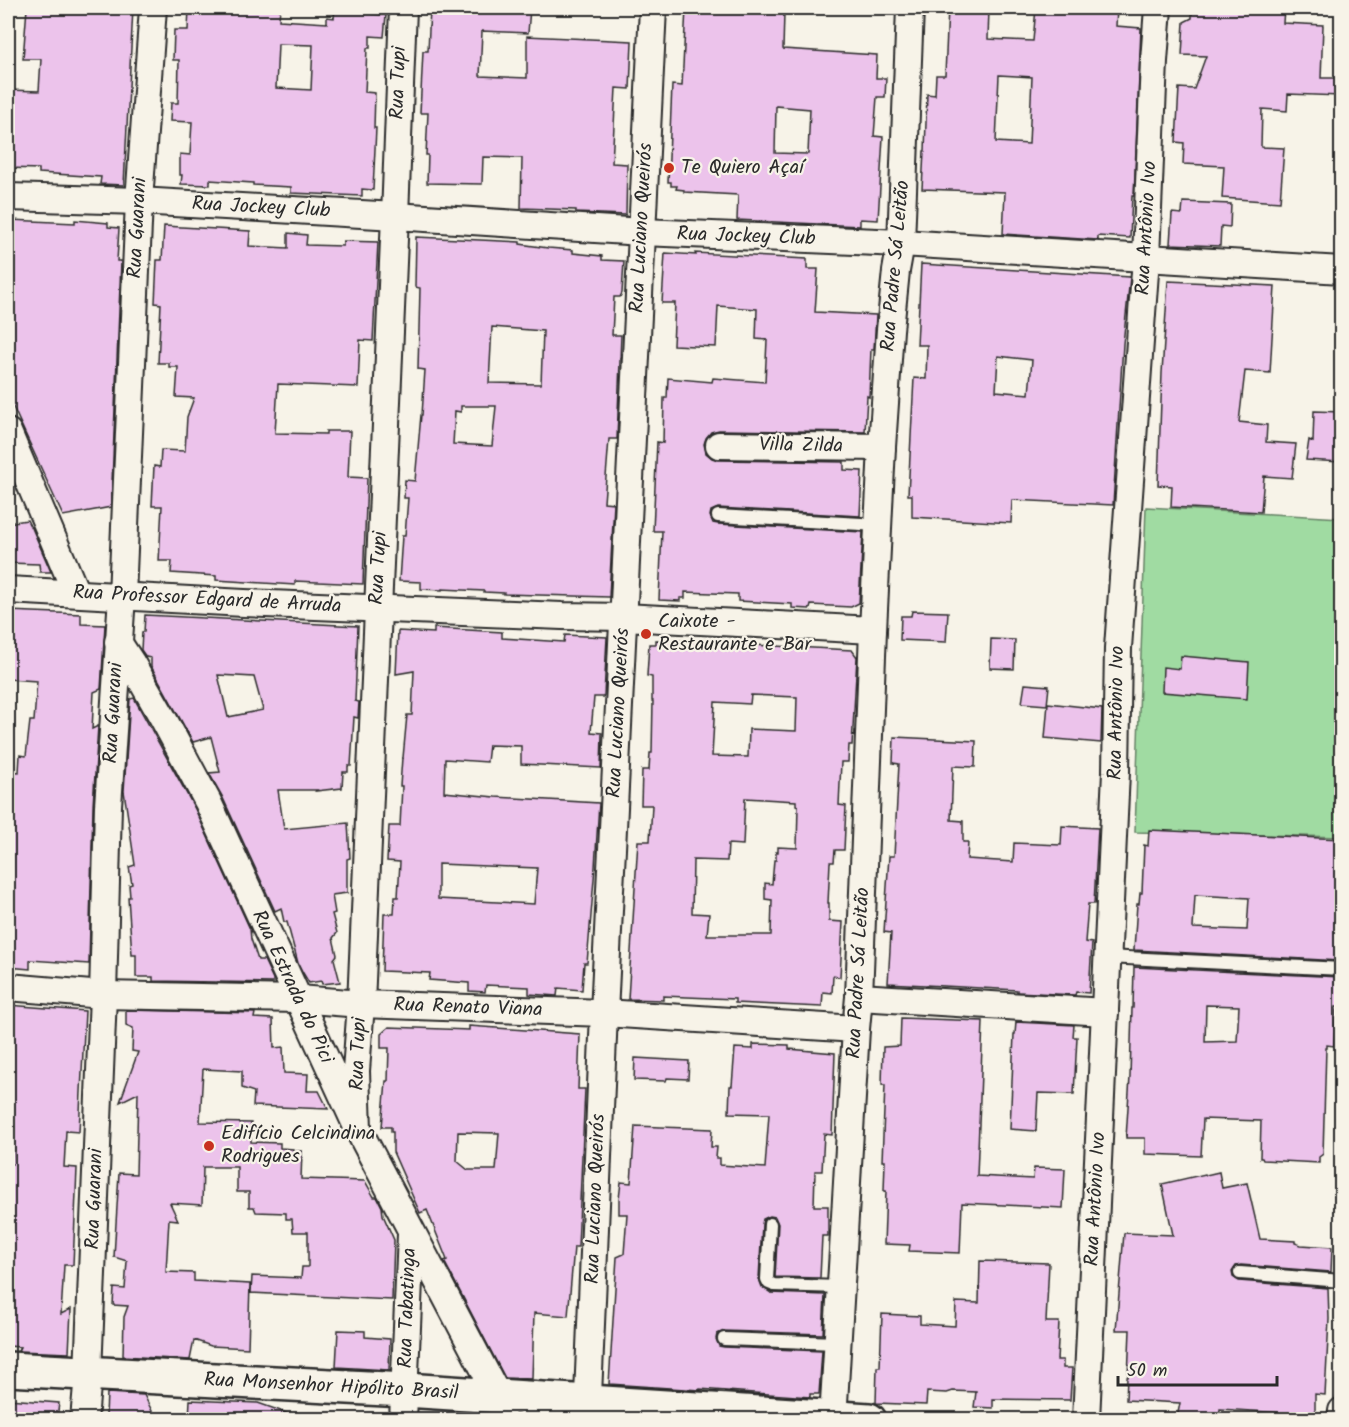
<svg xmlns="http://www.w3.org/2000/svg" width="1349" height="1427" font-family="Kalam,sans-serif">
	<rect width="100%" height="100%" fill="#f7f3e8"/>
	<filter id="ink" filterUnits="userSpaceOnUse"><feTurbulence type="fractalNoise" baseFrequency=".0167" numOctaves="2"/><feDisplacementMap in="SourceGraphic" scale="12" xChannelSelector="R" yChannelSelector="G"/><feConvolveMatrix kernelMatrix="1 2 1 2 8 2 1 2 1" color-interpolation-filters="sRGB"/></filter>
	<g filter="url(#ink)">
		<path fill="#a0dba2" stroke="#668366" stroke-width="1.5" d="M1146 507 1341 518V837L1135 832Z"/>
		<g fill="#ecc3eb" stroke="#2b2b2b" stroke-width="1.5" fill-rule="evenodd">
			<path d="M27 8H133L124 185 100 184 101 177 39 173V169L8 168V90L39 91 41 59H23Z"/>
			<path d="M189 8H280L279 20 327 23V17L334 18 335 8H372V14L386 15 384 37 370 36V48H367L365 92 375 93 374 128H376L373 190 362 189V196L291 193V187L253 185V183L210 180V185L181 184 182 175H180V154L190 155 192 122 170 121 171 103H178L179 60H173L174 30H188ZM278 44 313 45 311 90 276 88Z"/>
			<path d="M430 8H530L528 33 482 31 480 76 527 78V36L632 41 630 89 616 88 612 163 627 164 626 215 576 213V210L521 208 522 158 483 157 482 184 427 183 428 155H426L428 113H420L423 51H428Z"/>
			<path d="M686 8H762V9H765V13H784L783 49 877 55 876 78H886L885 97H877L874 136 883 137 878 220 860 219V226L737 220 738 195 684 192V190L676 189 677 186H671V182H668L672 85 682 86ZM776 106 810 109 808 154 775 153Z"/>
			<path d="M948 8H989L988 39 1033 41 1036 8H1117L1116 26 1141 28 1134 196H1132L1130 238 1098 236V240L1003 234 1005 192 922 189 924 151H925L927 94 935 95 936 75H945ZM999 75 1032 77 1029 144 996 142Z"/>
			<path d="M1192 8H1284L1283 23 1323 25 1321 78H1341V96L1288 94 1287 111 1262 109 1261 147 1284 148 1280 202 1222 198 1224 166 1183 164 1184 143 1176 142 1179 88 1194 89 1206 56 1182 55 1184 22 1192 18Z"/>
			<path d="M1183 202 1231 204 1230 227 1221 226 1220 246 1170 244 1172 213 1182 214Z"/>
			<path d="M10 220 75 223V220L108 223V227L119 228 117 261H121L111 507 63 516 8 396V240H9Z"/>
			<path d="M164 226 250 231 249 246 288 248V233L307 235 306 245 343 246V241L378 242 373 341 360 340 358 387 278 384 275 433 326 434V431H350L348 477 367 478 363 584 295 581V585L216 580V576L171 573 172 561H159L162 506H152L154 466 160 467 161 450 185 451 187 417 194 398 176 397 178 367H169V363H158L161 304 155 303 157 260H162Z"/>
			<path d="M416 237 520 242V244L548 248 573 250V253L602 256V260L624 261 622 293 620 297H614L612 335H621L617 439H609L604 502 614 503 609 597 504 594V593L484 592V591L442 589V590L421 589V582L399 581 402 536H405L408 498H404L405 480 415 481 421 415H422L425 370 418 369 420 288 415 287ZM492 327 543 331 541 384 489 383ZM461 406H496L492 446 453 444 455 411 461 412Z"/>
			<path d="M665 253 696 255 695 253 807 259V269H818L815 312 876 315 874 349H871L869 397 867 396 865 432 719 430 711 432 706 438 704 444 706 453 712 458 718 460 844 462V470L862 471 860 516 718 508 711 511 710 516 713 523 718 524 863 532 859 603 851 607 811 605 810 609 792 608V604L738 601V594L685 592V598H680V601L659 600 662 531H653L657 442 663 443 664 398H667L668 378 712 382 713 378 765 382 767 340 756 339 757 309 718 306 716 347 673 345 675 303H662Z"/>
			<path d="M921 264 1130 277 1123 344 1113 505 1012 500 1011 523 912 517V495H908L914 378 926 379 927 345H917ZM998 356 1032 360 1029 394 996 391Z"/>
			<path d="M1168 281 1275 286 1270 373 1245 371 1239 422 1267 425 1266 442 1296 444 1292 478 1264 476 1261 512 1171 507 1172 486 1158 485 1162 373Z"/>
			<path d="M1314 411 1341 412V462L1306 460 1309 440 1313 442Z"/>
			<path d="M27 520 31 528H32L51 572H40L39 564 8 563V523Z"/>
			<path d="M8 611 81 614V624L105 625 101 689 94 692 92 729 98 726 93 806 89 964 30 960V969L8 967V877H10L11 842H10L13 807 8 806V771L19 772 20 755 26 756 30 721H34L37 681 8 679Z"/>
			<path d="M912 611 948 612 946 642 900 640 901 616H911Z"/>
			<path d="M145 615 358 626 355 701 359 702 358 718 354 717 351 766H348V772H343L342 788 316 791 317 790H278L284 829 348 823 350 858 347 859V893L332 895 335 913 332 914 337 933 333 938 337 955 334 959 340 982 322 984 321 981 309 983 303 973 298 963 287 922H284L281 908 275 911 222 796 209 773 220 772 211 737 193 742 151 666V658L146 657 141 650 142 632H144ZM218 675 254 677 263 710 228 717Z"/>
			<path d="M434 628 502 632V638L564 642 565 635 607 637 604 695 603 697H594L591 732 602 733 601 768 521 764V746L489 745 487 762 445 759 444 792 495 797 599 803 595 867 587 963H584L582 990 558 988 557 996 529 994V987L486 985 485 992 469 991V983L429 980 430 973 382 971 384 914H394L395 897H398L400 862 387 861 389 826H400L402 786H400L402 758H403L407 715H412L414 671 396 674 398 631 434 633ZM438 864 537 868 534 904 438 899Z"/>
			<path d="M991 639 1015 640 1014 669 990 668Z"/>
			<path d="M656 640 753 642V645L852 650 857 657 852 745H849L848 762H841L839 805 846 806 844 850H835L834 862H830L828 903H829V921L843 922 840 977 833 976 832 993 823 992 822 1007 735 1003V999L663 996V1000L628 999 638 841H650L652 805H641L642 770H649L650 753H652L653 701H652V677L647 676 649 644H656ZM751 695 797 697 796 731 749 729 748 757 712 756 715 702 750 704ZM745 798 796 801V805L798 806 797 848 778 847V852H776V860H774L772 884 765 883V899L772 900 771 935H707L709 914 692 913 693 860 727 861 728 844 743 845Z"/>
			<path d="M1181 656 1249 662 1247 699 1162 692 1163 667 1180 669Z"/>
			<path d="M1025 684 1049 686 1047 705 1022 703Z"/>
			<path d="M134 698 195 809 250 929 251 939 258 960H264L273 979V983L153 981V977H136V955H132L128 897H130L129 885 132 884 129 867 135 865 124 791 130 699Z"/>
			<path d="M1048 703 1102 709 1101 743 1045 738Z"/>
			<path d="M894 737 976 741 975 767 953 766 951 820 963 821V842H968L967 859 1013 862 1014 843 1061 845 1062 826 1098 828 1094 904H1088L1085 942 1092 943 1089 993 1076 992 1075 995 1017 992V990L888 983 891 933 884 932 889 856H894L899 764 893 763Z"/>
			<path d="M1149 830 1341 839V961L1134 950 1137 904H1139L1140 893H1142L1144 845 1148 846ZM1195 895 1249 898 1247 930 1193 928Z"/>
			<path d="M1134 967 1341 977V1008L1336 1007 1334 1046 1327 1045V1048H1326L1323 1154 1319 1157V1163L1263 1160 1262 1158H1260L1261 1121 1203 1119 1201 1156 1145 1154V1138H1126L1130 1077 1132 1008H1133ZM1206 1005 1239 1006 1237 1041 1205 1042Z"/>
			<path d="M8 1005 85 1011 79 1132 66 1131 64 1167 77 1168 73 1265H64L61 1314 71 1309 69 1353 18 1351 20 1347 8 1346V1163L12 1164 14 1115H8Z"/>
			<path d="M126 1010 255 1013 254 1018 273 1019 274 1048 283 1047 284 1073 308 1074 307 1091H319L328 1109 253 1106 254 1092 242 1088V1071L203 1069 200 1122 251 1123V1142L280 1143V1148L293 1149V1151H302L301 1179 365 1181 374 1197H377L382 1207 383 1215 394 1240 392 1300 251 1293 252 1276 301 1278 302 1267H308V1232H293L292 1219H286V1213L256 1212 254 1207H249V1192H237V1167H203L202 1205 170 1203 178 1220 169 1219 166 1272 194 1273V1281L250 1284 248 1348 211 1346 194 1340 190 1360 123 1356 124 1317 128 1306 113 1305 114 1288 125 1289 127 1261 114 1257 119 1173 136 1174 138 1093 120 1102 138 1052 132 1051 133 1028 126 1025Z"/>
			<path d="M901 1018 983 1021 977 1176 1033 1179 1034 1168 1065 1169 1063 1208 962 1203 960 1253 909 1251 910 1245 884 1244 886 1191H884L885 1161H882L885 1085H882L883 1047 900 1046Z"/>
			<path d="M1016 1022 1074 1025 1073 1037H1077L1074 1094 1038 1093 1036 1131 1010 1129 1014 1034H1015Z"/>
			<path d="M469 1026 580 1034 578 1089H585L578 1247H574L568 1316 534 1313 532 1379 505 1378 444 1261 447 1260 427 1210 420 1213 393 1152V1132H391V1127H382L386 1081H388L389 1048H381V1034L389 1027 469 1030ZM458 1132 499 1133 496 1170H468L457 1161Z"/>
			<path d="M753 1044 789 1045V1049L835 1053 832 1135 824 1134 822 1171H815L814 1206H828V1236H822L820 1278 775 1277 778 1224 775 1217 770 1216 763 1219 762 1224 759 1279 762 1287 771 1293 825 1295 823 1334 724 1331 717 1334 716 1339 719 1346 724 1347 822 1351 819 1394H810V1397L700 1389V1390L609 1384 617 1257 624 1254 627 1214H619V1199L621 1182 631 1183 635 1126 712 1129 711 1147H717L716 1158H720V1165L765 1168 769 1114 729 1113 730 1086H732L735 1048 753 1049Z"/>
			<path d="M635 1058 689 1061 688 1079 667 1078 666 1081 634 1080Z"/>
			<path d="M1219 1172 1222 1188 1247 1183 1260 1239 1295 1241V1243L1301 1245 1332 1247 1331 1272 1241 1265 1236 1266 1232 1272 1233 1277 1239 1281 1328 1288 1329 1319 1325 1395 1315 1394V1415L1220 1409 1219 1419 1177 1418 1180 1403 1126 1400 1127 1377H1128L1130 1330H1116L1124 1233 1173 1235 1162 1184 1205 1174 1206 1175Z"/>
			<path d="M980 1261 1049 1263 1046 1322H1059L1057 1360H1063V1368H1072L1070 1400 993 1399V1408L974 1407 976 1392 953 1391 947 1393 927 1392 926 1405 876 1403 877 1367H880L882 1314 920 1316V1324L955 1326 956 1302 979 1303Z"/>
			<path d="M338 1330 365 1331V1337L390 1339 389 1370 336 1367Z"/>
			<path d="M107 1393 144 1395 156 1419H115V1416H106Z"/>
			<path d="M8 1399 59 1403 57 1419H8Z"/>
			<path d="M190 1400 258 1403 298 1417V1419H189Z"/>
		</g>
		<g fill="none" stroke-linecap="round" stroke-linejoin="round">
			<g stroke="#2b2b2b" stroke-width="16">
				<g id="lane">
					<path d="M718 516 879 525"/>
					<path d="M1107 957 1342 969"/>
					<path d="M770 1224 767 1279 769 1283 774 1285 841 1287"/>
					<path d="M1240 1273 1342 1281"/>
					<path d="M724 1339 837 1343"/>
					<path d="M500 1400 511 1420"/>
				</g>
			</g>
			<g stroke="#2b2b2b" stroke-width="30">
				<g id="street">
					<path d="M8 197 139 201 395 216 642 232 901 243 1342 270"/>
					<path d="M8 432 76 593"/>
					<path d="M719 445 882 447"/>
					<path d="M8 590 244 603 562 616 624 617 873 630"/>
					<path d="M118 642 131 662 163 718 208 802 358 1129 498 1396"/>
					<path d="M8 987 103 995 298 999 361 1004 604 1013 856 1029"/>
					<path d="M859 997 1105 1012"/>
					<path d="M358 1129 356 1071 361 1004 395 216 403 8"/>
					<path d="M84 1420 88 1374 103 995 108 806 122 596 139 201 153 8"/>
					<path d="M403 1420 411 1234"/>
					<path d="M587 1420 604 1013 653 8"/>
					<path d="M833 1420 856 1029 859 997 873 630 882 447 890 330 896 271 901 243 910 8"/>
					<path d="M1086 1420 1116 772 1118 648 1146 258 1154 61 1158 8"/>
					<path d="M1341 1420 1342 1411"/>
				</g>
			</g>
			<g stroke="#2b2b2b" stroke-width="38">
				<path id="secondary" d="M8 1369 405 1390 869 1420"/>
			</g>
			<use href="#lane" stroke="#f7f3e8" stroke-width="12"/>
			<use href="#street" stroke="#f7f3e8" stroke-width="26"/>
			<use href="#secondary" stroke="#f7f3e8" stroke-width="33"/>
		</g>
	</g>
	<g fill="#c8321e" stroke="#f7f3e8" stroke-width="2">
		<circle cx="669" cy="168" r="6"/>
		<circle cx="646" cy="634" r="6"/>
		<circle cx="209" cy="1146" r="6"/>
	</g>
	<g text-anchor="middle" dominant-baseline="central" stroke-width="4.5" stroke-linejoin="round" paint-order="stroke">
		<g font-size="20" fill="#2b2b2b" stroke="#f7f3e8">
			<text transform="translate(399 83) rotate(-88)">Rua Tupi</text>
			<text transform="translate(261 208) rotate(3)">Rua Jockey Club</text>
			<text transform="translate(138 228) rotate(-87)">Rua Guarani</text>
			<text transform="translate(642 228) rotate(-87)">Rua Luciano Queirós</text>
			<text transform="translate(1147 228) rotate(-87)">Rua Antônio Ivo</text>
			<text transform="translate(746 237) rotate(2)">Rua Jockey Club</text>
			<text transform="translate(896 266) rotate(-85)">Rua Padre Sá Leitão</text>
			<text transform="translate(801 446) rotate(1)">Villa Zilda</text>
			<text transform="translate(379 568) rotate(-87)">Rua Tupi</text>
			<text transform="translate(207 600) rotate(3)">Rua Professor Edgard de Arruda</text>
			<text transform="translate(114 713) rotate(-87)">Rua Guarani</text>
			<text transform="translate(619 713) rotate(-87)">Rua Luciano Queirós</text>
			<text transform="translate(1117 713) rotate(-89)">Rua Antônio Ivo</text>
			<text transform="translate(859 973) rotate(-87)">Rua Padre Sá Leitão</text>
			<text transform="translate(292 987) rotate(65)">Rua Estrada do Pici</text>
			<text transform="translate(468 1008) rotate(2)">Rua Renato Viana</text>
			<text transform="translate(359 1054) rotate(-88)">Rua Tupi</text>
			<text transform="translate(95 1199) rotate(-88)">Rua Guarani</text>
			<text transform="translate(596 1199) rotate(-88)">Rua Luciano Queirós</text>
			<text transform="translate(1096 1199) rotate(-87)">Rua Antônio Ivo</text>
			<text transform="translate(408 1308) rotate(-88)">Rua Tabatinga</text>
			<text transform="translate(331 1387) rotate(3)">Rua Monsenhor Hipólito Brasil</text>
		</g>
		<g font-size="20" fill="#2b2b2b" stroke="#f7f3e8" text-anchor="start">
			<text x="681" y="168">Te Quiero Açaí</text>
			<text x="658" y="622">Caixote -<tspan x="658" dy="23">Restaurante e Bar</tspan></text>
			<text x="221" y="1134">Edifício Celcindina<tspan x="221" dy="23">Rodrigues</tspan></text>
		</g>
	</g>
	<rect width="1349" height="1427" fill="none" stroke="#f7f3e8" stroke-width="30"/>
	<rect x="15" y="15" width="1319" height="1397" fill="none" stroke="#2b2b2b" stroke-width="2" filter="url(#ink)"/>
	<path d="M1118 1376v9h159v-9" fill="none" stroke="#2b2b2b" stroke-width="3"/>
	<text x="1127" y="1376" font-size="18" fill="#2b2b2b" stroke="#f7f3e8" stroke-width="4.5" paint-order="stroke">50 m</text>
</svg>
